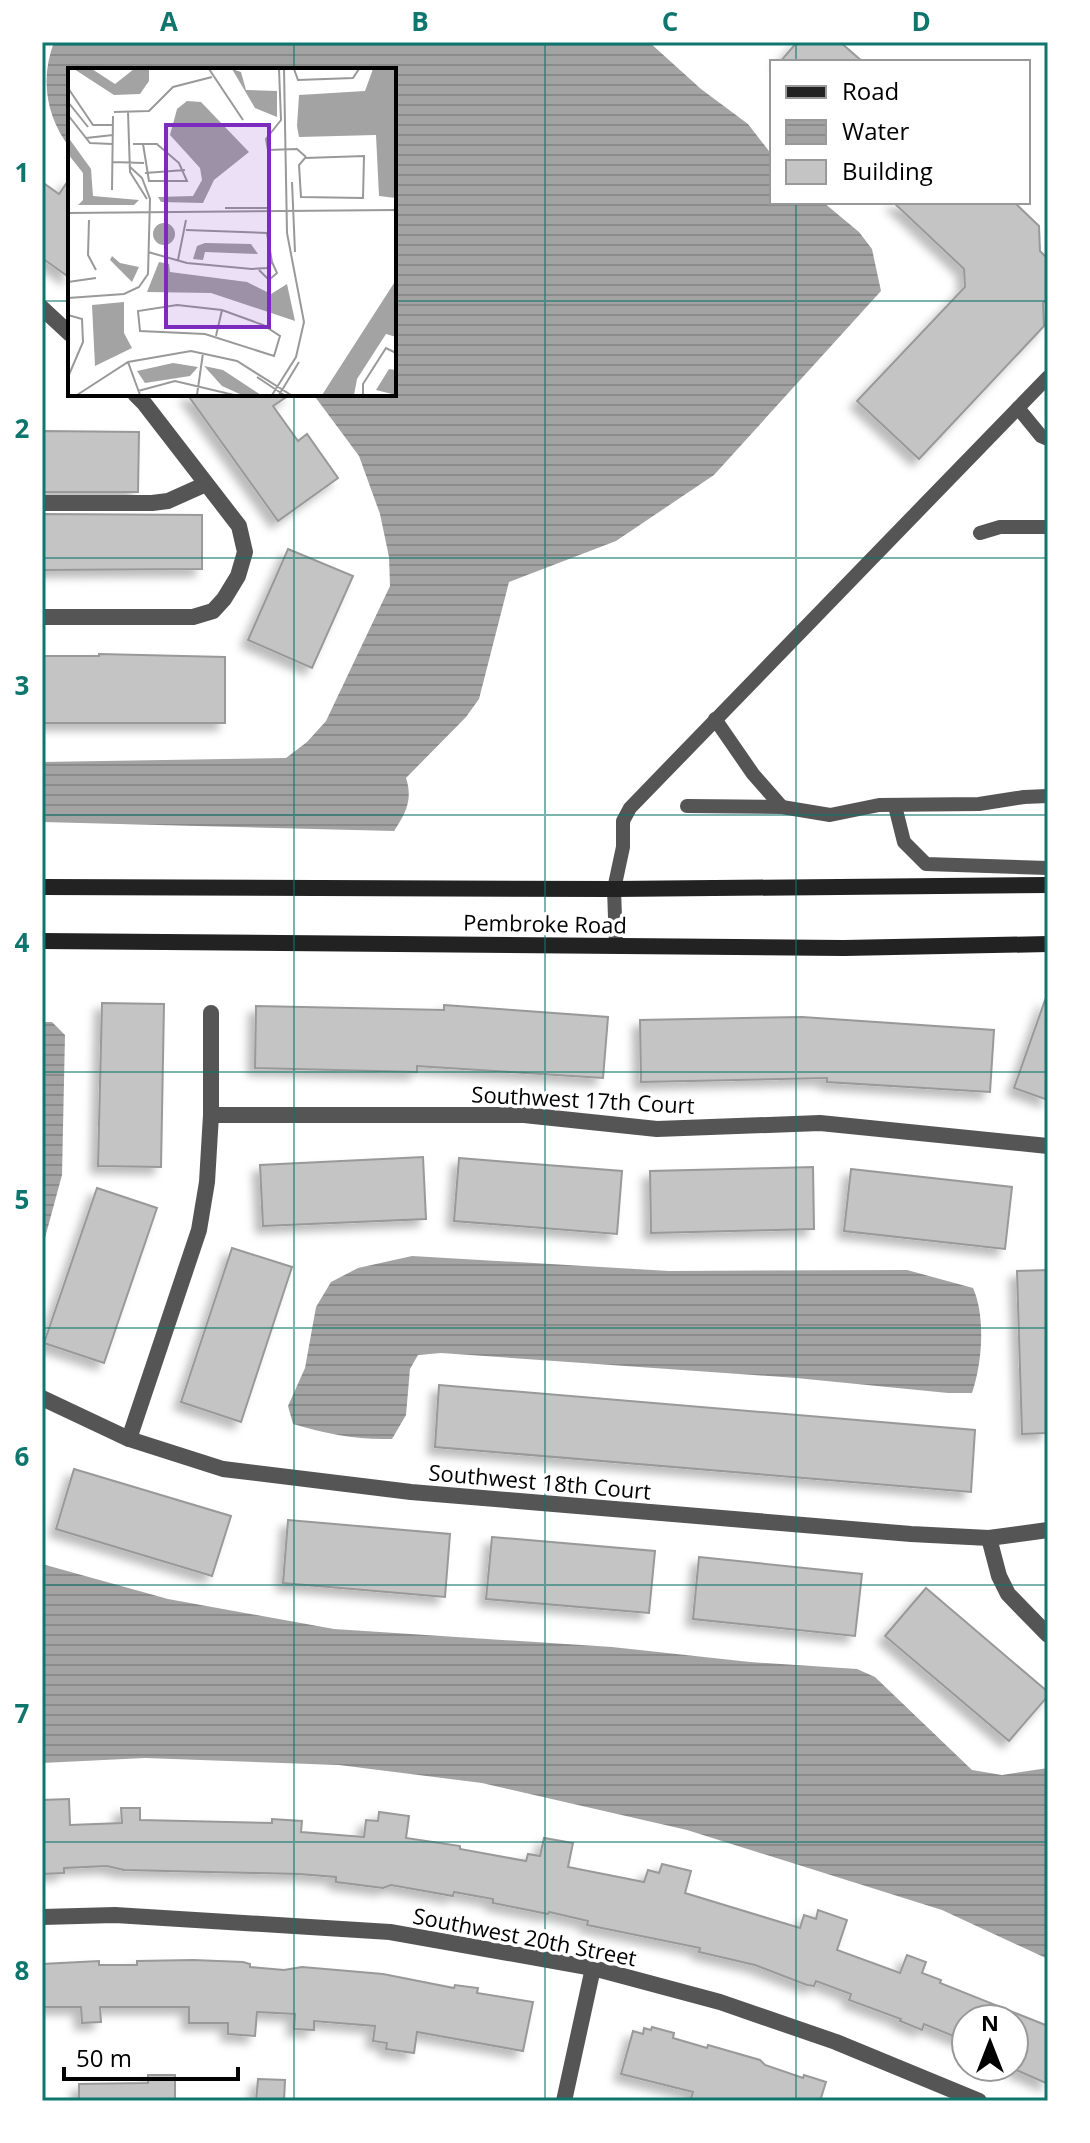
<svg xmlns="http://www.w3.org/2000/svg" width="1090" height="2143" font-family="'Open Sans',sans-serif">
	<defs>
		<pattern id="water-rules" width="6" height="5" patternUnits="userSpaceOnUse" patternTransform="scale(2)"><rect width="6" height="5" fill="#a3a3a3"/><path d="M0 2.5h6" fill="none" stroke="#8b8b8b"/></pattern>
		<filter id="shadow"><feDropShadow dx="-7" dy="7" stdDeviation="4" flood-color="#0004"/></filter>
	</defs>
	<rect width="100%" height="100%" fill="#fff"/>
	<g fill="url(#water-rules)">
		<path d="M54 42H649L701 89 748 124 772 155V202H823L859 232 872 249 881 291 714 475 616 541 509 582 479 699 466 717 406 778C413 799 406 813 394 831L42 822V762L286 758 307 742 326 721 390 586 389 557 380 514 359 456 313 394H394V70H70V148C46 117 40 79 54 42Z"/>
		<path d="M42 1022H52L65 1035 62 1175 42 1249Z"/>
		<path d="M412 1256 669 1271 907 1270 973 1288C986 1317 982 1364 972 1393H948L796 1378 441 1353 418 1355 410 1369 406 1415 392 1439C357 1440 326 1434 293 1424L288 1406 305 1368 316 1307 331 1282 358 1268Z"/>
		<path d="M42 1564 168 1599 334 1629 612 1647 750 1662 857 1669 875 1677 972 1770 1002 1775 1048 1768V1959L942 1910 687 1830 482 1783 339 1765 145 1758 42 1763Z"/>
	</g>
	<g fill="#c4c4c4" stroke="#999" stroke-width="2" filter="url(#shadow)">
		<path d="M797 42H840L863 62H780Z"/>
		<path d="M70 178V278L42 258V182L59 194Z"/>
		<path d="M893 202H1014L1039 226 1040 251 1048 259V298L1043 303 1044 326 919 459 857 401 965 287 964 269Z"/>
		<path d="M187 394H291L273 406 298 441 307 434 338 478 278 521Z"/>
		<path d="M42 431 139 432 138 492H42Z"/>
		<path d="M42 514 202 515V569L42 570Z"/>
		<path d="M288 549 353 576 312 668 248 640Z"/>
		<path d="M99 654 225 657V723H42V656H99Z"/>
		<path d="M1045 1000 1048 1001V1100L1014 1088Z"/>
		<path d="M102 1003 164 1004 161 1167 98 1166Z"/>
		<path d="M444 1005 608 1017 603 1078 417 1066V1072L255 1068 256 1006 444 1010Z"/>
		<path d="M802 1017 994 1030 990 1092 827 1082V1078L641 1082 640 1020Z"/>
		<path d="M423 1157 426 1219 263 1226 260 1165Z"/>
		<path d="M459 1158 622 1171 617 1234 454 1221Z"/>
		<path d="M813 1167 814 1229 651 1233 650 1171Z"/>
		<path d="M851 1169 1012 1187 1005 1249 844 1231Z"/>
		<path d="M97 1188 157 1208 104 1363 44 1343Z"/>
		<path d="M232 1248 292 1267 241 1422 181 1402Z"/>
		<path d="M1048 1270V1433L1022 1434 1017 1271Z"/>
		<path d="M439 1385 975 1430 971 1492 435 1447Z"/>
		<path d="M74 1469 231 1516 212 1576 56 1529Z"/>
		<path d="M288 1520 450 1534 445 1597 283 1583Z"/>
		<path d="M492 1537 655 1551 649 1613 486 1599Z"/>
		<path d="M699 1557 862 1574 855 1636 693 1619Z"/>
		<path d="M926 1588 1048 1692V1696L1009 1741 885 1636Z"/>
		<path d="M69 1799 70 1825 122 1823 121 1808H140V1820L272 1823V1819L302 1821 301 1832 364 1837 366 1820 378 1821 379 1812 409 1816 406 1838 460 1846V1849L526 1861 528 1854 540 1856 544 1838 573 1843 568 1867 644 1882 648 1870 659 1873 662 1864 691 1871 685 1893 800 1928 804 1915 816 1919 818 1910 847 1920 837 1950 900 1973 907 1955 926 1962 922 1973 941 1980 940 1983 1048 2026V2084L1014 2069V2019H966V2041L924 2024 922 2030 900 2021 901 2019 849 2000 851 1994 816 1981 814 1986 807 1985 755 1965 699 1952 700 1948 587 1925 588 1921 549 1912 548 1914 493 1903V1899L454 1892 453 1896 391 1885 383 1888 336 1882V1877L299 1874 124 1870 107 1866 64 1868V1873L42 1874V1800Z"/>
		<path d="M193 1960 243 1962 250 1964V1967L284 1970 302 1967 383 1974 454 1988 455 1985 478 1988 477 1993 533 2002 523 2051 417 2032 414 2053 386 2049 387 2043 373 2041 375 2026 314 2021V2030L294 2029 295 2014 257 2012 255 2036 228 2034V2023H189V2007H100L101 2022 82 2023 81 2007H42V1964L99 1961V1965H137V1961Z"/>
		<path d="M652 2027 674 2033 673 2038 707 2048 708 2045 760 2060 765 2065 803 2078 804 2075 826 2082 820 2101H690L693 2092 621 2074 633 2031 643 2034 644 2028 651 2030Z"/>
		<path d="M148 2075H175V2101H79V2084L148 2083Z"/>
		<path d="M258 2079 285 2080 284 2101H256Z"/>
	</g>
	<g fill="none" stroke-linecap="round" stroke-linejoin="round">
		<g stroke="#555" stroke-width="14">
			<path d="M1018 408 1041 436 1048 439"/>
			<path d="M980 533 1000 527H1048"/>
			<path d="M715 719 753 774 782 807"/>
			<path d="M687 806 782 807 830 815 879 805 979 804 1024 797 1048 796"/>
			<path d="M895 806 904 842 926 864 1048 868"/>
			<path d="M616 946 614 889 623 847V821L630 808 1048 377"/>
		</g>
		<g stroke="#555" stroke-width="16">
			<path d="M42 308 70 334"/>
			<path d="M42 503H152L168 501 206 484"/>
			<path d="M42 617H193L213 611 224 599 238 576 245 552 239 526 144 403 135 394"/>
			<path d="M211 1115H524L657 1129 820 1123 1048 1146"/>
			<path d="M42 1398 129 1439 223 1469 411 1492 911 1534 989 1538 1048 1530"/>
			<path d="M129 1439 199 1230 207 1182 211 1115V1013"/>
			<path d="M989 1538 999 1576 1008 1594 1048 1635"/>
			<path d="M42 1917 115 1915 390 1932 593 1968 720 2002 836 2042 979 2101"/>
			<path d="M564 2101 593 1968"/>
		</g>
		<g stroke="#222" stroke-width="16">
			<path d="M42 887 614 889 1048 885"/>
			<path d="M42 941 844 948 1048 944"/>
		</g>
	</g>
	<path fill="none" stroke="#0f766e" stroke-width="2" stroke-opacity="0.55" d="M294 42V70M545 42V2101M796 42V62M796 202V2101M42 301H70M394 301H1048M294 394V2101M42 558H1048M42 815H1048M42 1072H1048M42 1328H1048M42 1585H1048M42 1842H1048"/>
	<g text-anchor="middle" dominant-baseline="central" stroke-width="7" stroke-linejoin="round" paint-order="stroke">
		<g font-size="22" fill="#000" stroke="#fff">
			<text transform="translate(545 923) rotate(1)">Pembroke Road</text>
			<text transform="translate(583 1099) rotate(3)">Southwest 17th Court</text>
			<text transform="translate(540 1481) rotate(5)">Southwest 18th Court</text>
			<text transform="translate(525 1936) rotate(11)">Southwest 20th Street</text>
		</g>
	</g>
	<g transform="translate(68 68)">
		<rect width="328" height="328" fill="#fff"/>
		<path d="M6 1H24L47 16 66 1H81V13L72 26 46 27ZM164 1 173 4 178 22 209 23V49L187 40ZM305 1H328V130L311 128 308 67 231 69 229 58 231 27 297 23ZM119 33 133 34 181 84 146 112 135 135 93 134 90 129 125 128 134 112 132 100 102 67 109 41ZM0 69 23 101 25 128 71 132 66 137H10L15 132V105L0 86ZM85 166a11 11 0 1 1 22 0a11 11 0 1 1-22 0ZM137 175 183 176 190 186 137 184 135 192 125 191 129 178ZM44 188 52 195 71 199 64 214 42 192ZM91 194 101 196 102 204 179 214 203 226 219 216 227 253 143 225 79 224ZM328 212V269L318 266 289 311 286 327H254ZM56 234V265L64 280 27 298 24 237ZM105 295 130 299 122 308 77 315 69 303ZM136 298 155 302 193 327H174L154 318ZM321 301 328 302V327L308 322Z" fill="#a3a3a3"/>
		<path fill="none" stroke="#999" stroke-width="2" d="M141 1 175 52M211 1 213 52 198 71 200 82 229 81 238 89M226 1 230 12 285 10 291 1M0 20 25 57H45M0 34 20 59M46 44 81 43 105 19 144 9M60 44 62 104 79 131M0 47 22 75 44 76M18 70 45 67M65 76H89L90 77 111 95 119 113H81L75 76M296 88 295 130 233 129 231 97 237 90ZM45 94 76 95M77 105 117 102M224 114 227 184M44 122 45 48M157 140H199M0 145 328 142M21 152 20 187 28 202M80 184 119 195 184 201 199 200 204 194 199 165 118 162M110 192 118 152M191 202 201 212 209 205 204 194M0 214 28 210M0 230 56 226 71 219 80 206 82 131 74 110 61 98M109 237 154 242 195 257 212 268 206 288 137 266 72 263 70 243ZM0 247 14 251 15 274 0 309M148 268 154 242M60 294 72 327M189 309 216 327M70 323 107 313 166 327M9 327 60 294 123 283 169 293 223 327M129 327 135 285M204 327 228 289 236 254 219 165 216 1M211 327 231 294M295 327V316L318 280 328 285"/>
		<path fill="#7b2cbf" fill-opacity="0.15" stroke="#7b2cbf" stroke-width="4" d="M98 57H201V259H98Z"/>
		<rect width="328" height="328" fill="none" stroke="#000" stroke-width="4"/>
	</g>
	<rect width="1090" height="2143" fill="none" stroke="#ffffff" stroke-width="88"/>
	<rect x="770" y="60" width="260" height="144" fill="#ffffff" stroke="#999999" stroke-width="2"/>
	<rect x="786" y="86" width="40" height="12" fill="#222222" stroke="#999999" stroke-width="2"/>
	<text x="842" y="100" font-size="24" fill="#000000">Road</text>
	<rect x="786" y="120" width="40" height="24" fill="url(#water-rules)" stroke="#999999" stroke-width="2"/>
	<text x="842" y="140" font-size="24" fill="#000000">Water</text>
	<rect x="786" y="160" width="40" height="24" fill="#c4c4c4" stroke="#999999" stroke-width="2"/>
	<text x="842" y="180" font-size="24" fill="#000000">Building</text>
	<g transform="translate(990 2043)"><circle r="38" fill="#ffffff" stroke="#999999" stroke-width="2"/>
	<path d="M0-6L14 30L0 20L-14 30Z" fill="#000000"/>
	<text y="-12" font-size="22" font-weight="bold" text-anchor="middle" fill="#000000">N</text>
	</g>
	<path d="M64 2067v12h174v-12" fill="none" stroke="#000000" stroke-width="4"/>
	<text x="76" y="2067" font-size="24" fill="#000000" stroke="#ffffff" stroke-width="6" paint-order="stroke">50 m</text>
	<rect x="44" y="44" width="1002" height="2055" fill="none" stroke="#0f766e" stroke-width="3"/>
	<g font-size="26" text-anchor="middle" font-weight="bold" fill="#0f766e">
		<text x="169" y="31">A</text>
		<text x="420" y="31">B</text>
		<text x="670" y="31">C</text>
		<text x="921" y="31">D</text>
		<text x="22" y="182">1</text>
		<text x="22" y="438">2</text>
		<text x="22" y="695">3</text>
		<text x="22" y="952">4</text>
		<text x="22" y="1209">5</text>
		<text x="22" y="1466">6</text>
		<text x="22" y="1723">7</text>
		<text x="22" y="1980">8</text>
	</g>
</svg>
